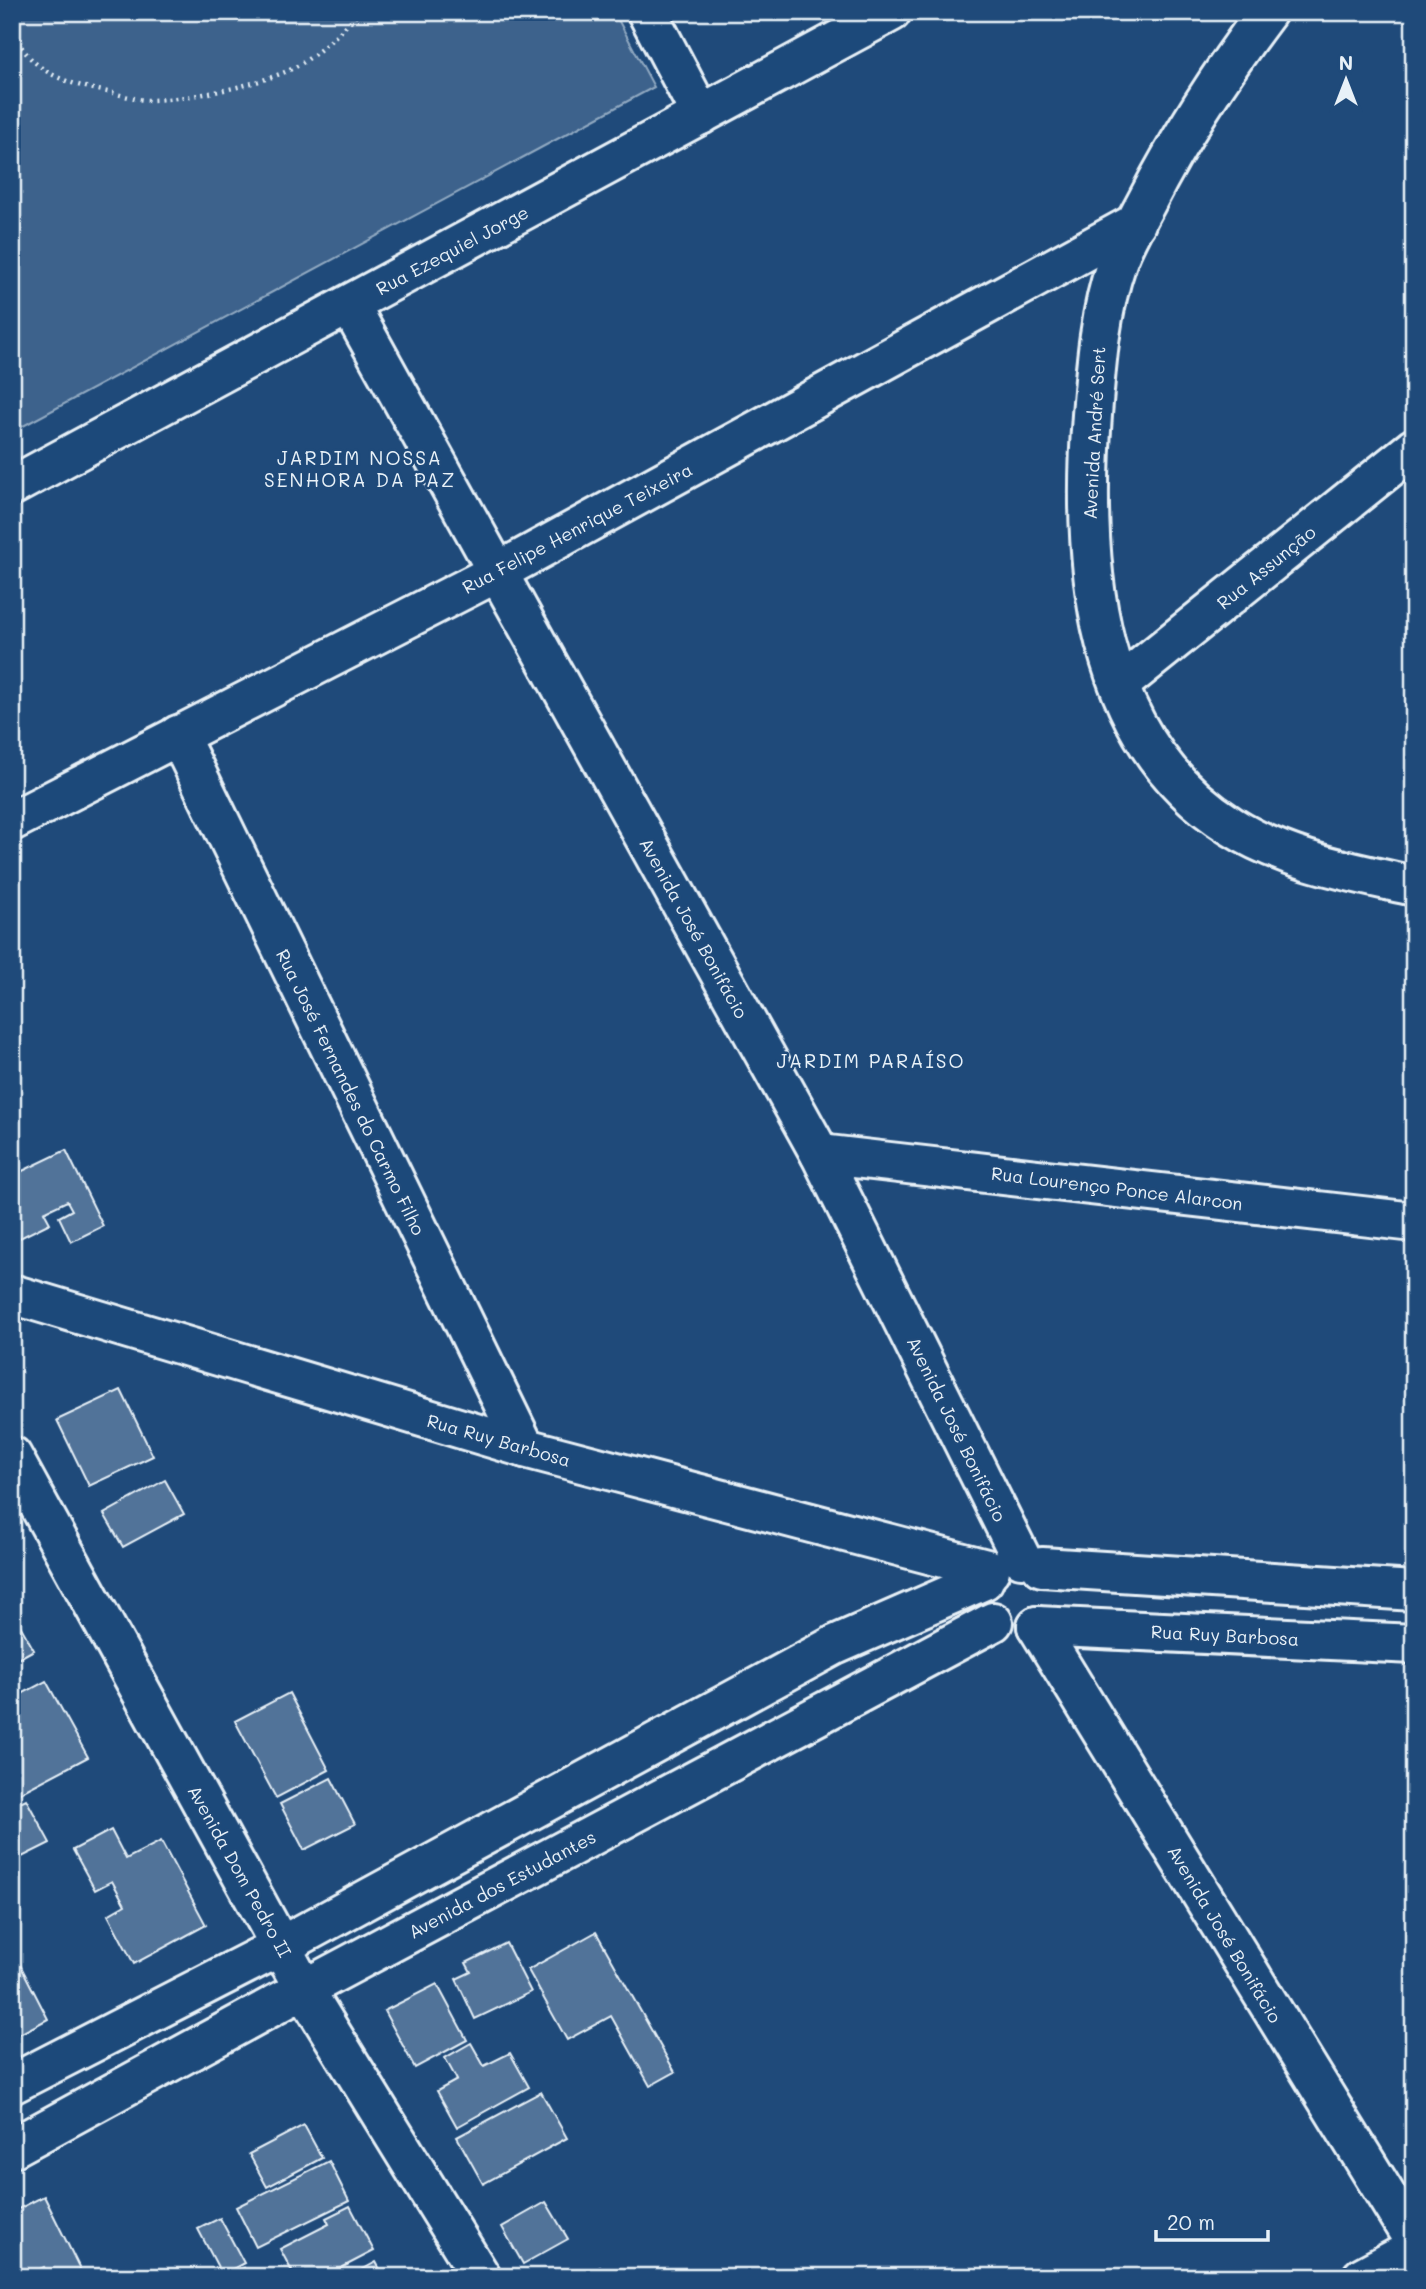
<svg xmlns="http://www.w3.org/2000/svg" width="1426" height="2289" font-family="Mali,sans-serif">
	<rect width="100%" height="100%" fill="#1f4a7a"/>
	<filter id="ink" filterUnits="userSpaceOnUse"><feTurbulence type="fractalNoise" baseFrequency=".0143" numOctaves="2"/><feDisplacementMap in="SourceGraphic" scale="14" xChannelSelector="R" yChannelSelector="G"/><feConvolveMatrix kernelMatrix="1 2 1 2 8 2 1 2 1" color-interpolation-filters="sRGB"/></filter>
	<g filter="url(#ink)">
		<path fill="#3c628c" stroke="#92aac2" stroke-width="2" d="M12 12H614L654 87 12 432Z"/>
		<g fill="#517399" stroke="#e8f1f8" stroke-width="2">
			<path d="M66 1150 103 1226 71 1242 59 1217 72 1210 67 1201 44 1212 50 1223 12 1242V1176Z"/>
			<path d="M12 1152 20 1168 12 1172Z"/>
			<path d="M121 1390 153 1456 89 1486 57 1420Z"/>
			<path d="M165 1480 184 1514 123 1547 104 1514Z"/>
			<path d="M12 1611 34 1650 12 1662Z"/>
			<path d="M46 1681 88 1757 12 1797V1699Z"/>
			<path d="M289 1693 329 1770 276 1798 235 1721Z"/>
			<path d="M331 1778 355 1824 304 1850 280 1804Z"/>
			<path d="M26 1799 50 1843 12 1862V1806Z"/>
			<path d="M111 1830 126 1859 161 1841 206 1925 134 1964 108 1915 125 1905 112 1881 95 1890 73 1850Z"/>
			<path d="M596 1932 675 2072 650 2086 611 2016 567 2040 528 1970Z"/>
			<path d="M506 1943 531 1992 475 2019 456 1979 471 1972 466 1963Z"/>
			<path d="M14 1953 48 2019 12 2038V1954Z"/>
			<path d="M437 1984 467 2040 415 2068 384 2011Z"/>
			<path d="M471 2043 484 2066 510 2053 529 2087 457 2127 437 2091 457 2080 445 2058Z"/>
			<path d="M541 2092 567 2138 483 2184 457 2137Z"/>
			<path d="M304 2125 322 2158 267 2187 249 2154Z"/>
			<path d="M329 2161 349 2201 256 2247 236 2207Z"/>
			<path d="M44 2196 84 2277H49L44 2267 23 2277 12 2255V2212Z"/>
			<path d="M546 2202 568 2239 523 2264 502 2227Z"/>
			<path d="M350 2206 374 2251 324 2277H295L280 2249 329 2224 326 2218Z"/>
			<path d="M220 2218 244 2263 222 2275 198 2229Z"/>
			<path d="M376 2262 384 2277H349Z"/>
			<path d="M600 2267 605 2277H580Z"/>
			<path d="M244 2268 249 2277H230Z"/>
		</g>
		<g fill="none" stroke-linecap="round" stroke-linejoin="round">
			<g stroke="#e8f1f8" stroke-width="44">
				<g id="minor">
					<path d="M647 12 701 115"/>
					<path d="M1267 12C1221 73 1181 135 1146 203 1136 222 1124 242 1117 262 1100 311 1096 364 1092 415 1081 562 1092 738 1231 826 1286 861 1352 872 1414 886"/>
					<path d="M350 306 820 1154 1021 1558"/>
					<path d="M12 486 891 12"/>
					<path d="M1119 685 1414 448"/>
					<path d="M178 735 525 1448"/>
					<path d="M12 821 496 573 1136 223"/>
					<path d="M820 1154 1414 1222"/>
					<path d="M12 1294 525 1448 990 1570"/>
					<path d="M12 1456 304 1989 481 2277"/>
					<path d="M1042 1567 1414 1591"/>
					<path d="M1037 1626 1414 2241"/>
					<path d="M1037 1626 1414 1644"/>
					<path d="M12 2084 281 1946 835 1645 984 1580"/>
					<path d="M12 2148 304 1989 993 1622"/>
					<path d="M1362 2277 1414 2249"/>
				</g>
			</g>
			<path stroke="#e8f1f8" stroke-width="4.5" stroke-dasharray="2 5" stroke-linecap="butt" d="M12 28C29 74 70 85 113 93 125 96 138 100 150 100 189 99 249 87 285 72 312 61 340 33 359 12"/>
			<use href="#minor" stroke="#1f4a7a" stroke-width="38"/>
		</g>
	</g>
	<g text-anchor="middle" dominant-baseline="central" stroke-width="5" stroke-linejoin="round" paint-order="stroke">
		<g font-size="18" fill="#e8f1f8" stroke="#1f4a7a">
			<text transform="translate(452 250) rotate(-28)">Rua Ezequiel Jorge</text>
			<text transform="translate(1094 433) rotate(-87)">Avenida André Sert</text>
			<text transform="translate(577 528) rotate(-28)">Rua Felipe Henrique Teixeira</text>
			<text transform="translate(1266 567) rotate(-39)">Rua Assunção</text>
			<text transform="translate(694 928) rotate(61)">Avenida José Bonifácio</text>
			<text transform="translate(351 1092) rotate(64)">Rua José Fernandes do Carmo Filho</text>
			<text transform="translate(1117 1188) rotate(7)">Rua Lourenço Ponce Alarcon</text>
			<text transform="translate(957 1429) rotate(64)">Avenida José Bonifácio</text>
			<text transform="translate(499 1440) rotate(16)">Rua Ruy Barbosa</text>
			<text transform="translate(1225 1635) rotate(3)">Rua Ruy Barbosa</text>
			<text transform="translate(240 1871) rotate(61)">Avenida Dom Pedro II</text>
			<text transform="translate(502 1884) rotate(-28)">Avenida dos Estudantes</text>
			<text transform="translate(1225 1934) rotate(59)">Avenida José Bonifácio</text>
		</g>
		<g font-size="19" letter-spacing="2" fill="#e8f1f8" stroke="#1f4a7a">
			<text x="360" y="457">JARDIM NOSSA<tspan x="360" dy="22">SENHORA DA PAZ</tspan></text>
			<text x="871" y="1060">JARDIM PARAÍSO</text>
		</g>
	</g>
	<rect width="1426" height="2289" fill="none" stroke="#1f4a7a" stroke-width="42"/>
	<rect x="21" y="21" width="1384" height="2247" fill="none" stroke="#e8f1f8" stroke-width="2.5" filter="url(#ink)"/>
	<g transform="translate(1346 80)" stroke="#1f4a7a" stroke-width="5" paint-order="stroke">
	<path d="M0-5L12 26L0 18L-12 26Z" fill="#e8f1f8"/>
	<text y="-10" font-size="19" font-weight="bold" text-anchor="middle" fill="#e8f1f8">N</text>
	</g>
	<path d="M1156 2230v10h112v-10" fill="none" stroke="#e8f1f8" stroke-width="3.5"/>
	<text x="1167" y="2230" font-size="21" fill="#e8f1f8" stroke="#1f4a7a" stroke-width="5" paint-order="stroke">20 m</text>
</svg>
